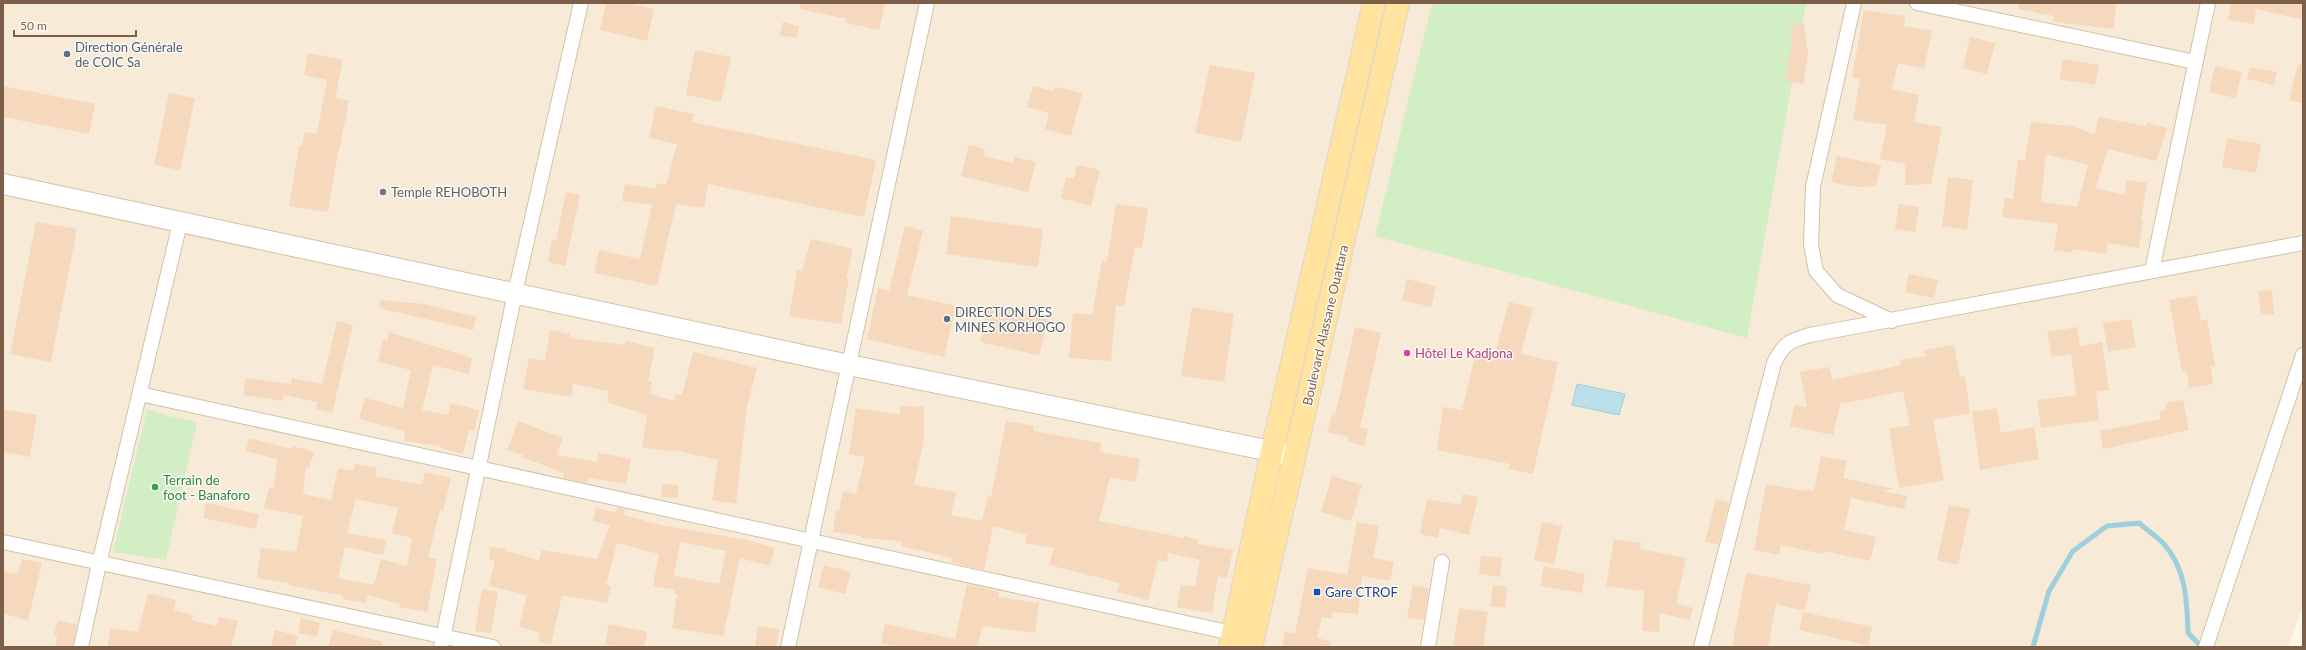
<svg xmlns="http://www.w3.org/2000/svg" width="2306" height="650" font-family="Lato,sans-serif">
	<rect width="100%" height="100%" fill="#fef7e8"/>
	<path fill="#f7ead6" d="M3 3H2303V605L2288 647H3Z"/>
	<g fill="#d2eec5">
		<path d="M1432 3H1806L1747 338 1375 236Z"/>
		<path d="M147 409 169 416 197 422 166 560 113 552Z"/>
	</g>
	<path fill="#bae0ea" stroke="#9fcfdd" d="M1577 384 1625 394 1619 415 1572 405Z"/>
	<g fill="none" stroke-linecap="round" stroke-linejoin="round">
		<path stroke="#9fcfdd" stroke-width="5" d="M2033 647 2049 591 2073 551 2107 526 2139 523C2147 530 2156 536 2163 543 2186 568 2187 600 2188 633L2202 647"/>
	</g>
	<g fill="#f6d8bd" fill-rule="evenodd">
		<path d="M606 3H629L654 9 647 41 600 30Z"/>
		<path d="M800 3H885L879 30 846 23 847 19 800 9Z"/>
		<path d="M2019 3H2116L2114 29 2053 22 2054 16 2018 9Z"/>
		<path d="M2231 3H2303V20L2256 9 2254 24 2228 20Z"/>
		<path d="M1864 10 1905 16 1904 26 1932 31 1924 69 1898 63 1892 89 1919 95 1914 122 1942 127 1931 184 1905 185V164L1880 159 1887 125 1853 120 1860 78 1852 77Z"/>
		<path d="M783 22 799 26 796 38 780 35Z"/>
		<path d="M1804 23 1808 54 1803 84 1785 81 1792 40 1790 25Z"/>
		<path d="M1970 37 1995 43 1987 74 1963 68Z"/>
		<path d="M695 50 731 57 721 102 686 95Z"/>
		<path d="M308 53 343 60 335 98 349 101 339 151H338L328 212 289 206 299 145 302 146 305 132 317 134 327 80 304 75Z"/>
		<path d="M2063 59 2099 65 2095 85 2059 79Z"/>
		<path d="M2298 64H2303V103L2289 100Z"/>
		<path d="M1210 65 1255 73 1241 142 1195 133Z"/>
		<path d="M2215 66 2242 72 2236 98 2209 92Z"/>
		<path d="M2250 67 2277 72 2274 85 2247 79Z"/>
		<path d="M3 86 95 104 89 134 3 117Z"/>
		<path d="M1033 86 1054 91 1055 87 1082 93 1071 136 1045 129 1049 113 1027 107Z"/>
		<path d="M169 93 195 98 180 170 154 165Z"/>
		<path d="M656 106 694 114 692 122 876 160 864 217 708 184 704 208 676 204 657 286 594 273 599 250 640 259 652 205 622 201 625 184 655 189 657 183 666 185 677 144 649 138Z"/>
		<path d="M2098 117 2146 126 2147 123 2167 128 2156 161 2108 149 2096 188 2124 195 2127 180 2147 183 2141 220H2143L2139 248 2108 243 2106 254 2072 249V253L2054 250 2058 224 2002 217 2005 198 2013 199 2018 160H2025L2031 122 2071 126 2095 134ZM2046 154 2088 165 2077 207 2041 202Z"/>
		<path d="M2227 138 2261 144 2256 173 2222 167Z"/>
		<path d="M969 145 985 149 983 156 1013 163 1015 157 1036 162 1028 192 961 176Z"/>
		<path d="M1837 156 1881 165 1876 186 1857 187 1831 182Z"/>
		<path d="M1077 165 1100 170 1091 206 1061 198 1066 177 1074 179Z"/>
		<path d="M1948 177 1973 180 1967 230 1942 226Z"/>
		<path d="M566 192 580 195 565 266 548 262 552 240 556 241Z"/>
		<path d="M1116 204 1148 208 1142 248 1135 247 1124 306 1116 305 1111 361 1069 358 1073 313 1092 315 1102 261 1107 262Z"/>
		<path d="M1899 204 1919 207 1915 232 1895 229Z"/>
		<path d="M951 216 1043 229 1038 267 946 254Z"/>
		<path d="M36 222 77 229 51 362 10 354Z"/>
		<path d="M905 226 923 231 907 295 956 306 944 357 867 339 878 288 889 291Z"/>
		<path d="M811 239 853 249 846 278H849L841 324 789 316 797 270 802 271Z"/>
		<path d="M1909 274 1938 280 1934 298 1905 292Z"/>
		<path d="M1407 279 1436 286 1431 307 1402 300Z"/>
		<path d="M2272 290 2274 314 2261 315 2258 291Z"/>
		<path d="M2196 295 2201 320H2207L2215 366 2211 367 2213 384 2189 388 2187 371 2182 372 2169 300Z"/>
		<path d="M380 300 424 304 476 317 473 330 379 308Z"/>
		<path d="M1509 302 1533 308 1521 354 1558 362 1533 474 1509 469 1510 464 1437 450 1443 407 1462 410 1475 356 1493 360Z"/>
		<path d="M988 306 1048 319 1039 355 980 342Z"/>
		<path d="M1192 307 1234 314 1224 382 1181 376Z"/>
		<path d="M2131 319 2136 347 2108 352 2103 323Z"/>
		<path d="M337 321 353 325 332 413 316 409 317 402 284 395 283 401 243 395 246 378 291 384 292 378 322 384Z"/>
		<path d="M1355 327 1381 333 1360 427 1368 429 1364 446 1348 442 1349 437 1327 432 1332 415 1335 416Z"/>
		<path d="M2077 327 2080 346 2102 342 2109 390 2096 392 2099 420 2041 428 2037 400 2076 395 2071 354 2052 357 2047 332Z"/>
		<path d="M550 330 570 334 569 338 625 345 626 341 655 348 648 381H652L650 394 674 401 675 394 682 395 693 352 757 368 747 406 736 504 712 500 718 460 673 450 674 452 642 447 647 415 607 402 609 391 573 384 571 397 523 389 529 358 545 361Z"/>
		<path d="M389 332 472 358 469 374 433 365 422 410 448 415 451 403 479 410 474 431 469 430 463 454 440 448 441 446 404 441 405 431 359 419 365 398 403 408 411 370 378 362 383 340 388 341Z"/>
		<path d="M1954 345 1960 377 1965 376 1970 413 1933 420 1944 480 1899 488 1889 429 1910 425 1903 391 1840 404 1833 435 1790 426 1794 405 1807 407 1800 372 1829 367 1832 380 1901 365 1900 360 1926 356 1924 350Z"/>
		<path d="M2183 400 2189 430 2103 449 2100 431 2161 419 2159 411 2167 410 2166 403Z"/>
		<path d="M900 406 924 407V439L914 485 956 492 951 515 982 521 988 496 991 497 1006 421 1034 426 1033 431 1101 443 1100 452 1140 459 1135 482 1110 477 1099 521 1184 538V536L1199 540 1198 544 1233 550 1227 578 1218 576 1212 613 1177 607 1181 585 1195 587 1200 560 1168 553 1167 562 1158 560 1148 600 1117 592 1120 583 1049 565 1054 548 1025 543 1027 535 993 526 984 570 951 562 952 558 901 546 902 541 861 538V536L833 532 836 510H839L843 491 856 494 865 457 849 454 856 408 900 415Z"/>
		<path d="M1997 408 2001 433 2034 427 2039 459 1980 470 1972 412Z"/>
		<path d="M3 409 37 415 30 457 3 452Z"/>
		<path d="M518 421 563 438 556 455 597 462 599 453 631 459 626 484 588 478 587 483 563 478 564 473 522 457 523 455 507 450Z"/>
		<path d="M249 438 292 449 293 446 314 452 309 468 306 467 303 494 331 500 338 468 353 471 355 464 377 468 375 476 422 485 425 472 451 478 443 511 440 510 428 557 437 559 427 612 399 607 400 604 368 595 366 603 343 599V596L289 585 290 583 257 578 261 548 296 552 303 516 264 508 269 487 274 488 277 459 246 451ZM356 499 398 508 392 533 412 538 407 566 381 559 374 585 338 578 345 547 383 555 386 540 347 533Z"/>
		<path d="M1821 456 1847 461 1843 478 1894 489 1883 491 1907 496 1904 509 1851 498 1844 530 1876 537 1870 561 1824 551 1823 554 1781 545 1779 555 1754 550 1766 484 1805 491V489L1814 491Z"/>
		<path d="M1332 476 1362 485 1351 521 1321 512Z"/>
		<path d="M662 484 678 485V498L661 497Z"/>
		<path d="M1463 494 1478 497 1469 535 1440 528 1438 538 1420 534 1427 499 1460 505Z"/>
		<path d="M1716 499 1729 502 1718 545 1705 542Z"/>
		<path d="M206 503 259 514 256 529 203 518Z"/>
		<path d="M1949 505 1970 509 1958 565 1937 560Z"/>
		<path d="M618 507 625 509 624 515 661 525 748 540 775 548 770 566 740 558 723 636 672 628 677 594H674L675 590 653 586 659 554 617 543 606 585 611 586 607 603 562 595 551 644 538 641 540 633 519 627 527 595 489 586 495 561 489 560 490 547 507 549 506 551 539 560 542 550 597 559 610 525 593 521 596 508 615 513ZM680 542 726 551 719 584 674 576Z"/>
		<path d="M1357 522 1379 526 1373 558 1394 562 1390 581 1362 576 1358 614 1333 612 1332 619 1322 617 1317 638 1330 641V647H1282L1285 631 1295 634 1308 568 1347 575Z"/>
		<path d="M1542 522 1562 526 1554 564 1534 560Z"/>
		<path d="M1614 539 1641 543 1640 549 1686 558 1676 604 1693 608 1690 620 1660 613 1659 632 1642 631 1644 591 1606 586Z"/>
		<path d="M1481 555 1502 558 1500 577 1479 574Z"/>
		<path d="M22 559 42 563 28 620 3 614V571L18 574Z"/>
		<path d="M824 565 851 572 845 594 818 587Z"/>
		<path d="M1544 566 1585 574 1582 593 1540 586Z"/>
		<path d="M1746 573 1811 585 1804 611 1776 604 1768 647H1732Z"/>
		<path d="M967 584 999 592 998 597 1039 603 1035 633 983 626 977 647H899L881 643 885 624 955 639Z"/>
		<path d="M1413 585 1429 588 1424 620 1407 618Z"/>
		<path d="M1493 585 1507 587 1505 608 1490 606Z"/>
		<path d="M482 589 498 592 491 633 475 631Z"/>
		<path d="M148 593 176 600 174 610 193 615 191 620 217 626 219 617 238 621 231 647H108L110 628 138 632Z"/>
		<path d="M1459 608 1488 612 1483 647H1453Z"/>
		<path d="M1803 612 1872 627 1868 645 1799 630Z"/>
		<path d="M301 618 320 623 317 637 298 633Z"/>
		<path d="M58 620 77 625 73 647H55L57 635 54 634Z"/>
		<path d="M609 624 647 632 644 647H618L605 644Z"/>
		<path d="M758 626 779 629 776 647H755Z"/>
		<path d="M275 630 298 636 295 647H271Z"/>
		<path d="M333 630 383 642 382 647H328Z"/>
	</g>
	<g fill="none" stroke-linecap="round" stroke-linejoin="round">
		<g stroke="#d2c0ac" stroke-width="16">
			<g id="street">
				<path d="M1854 3 1813 187 1811 245 1816 271 1837 295 1892 321"/>
				<path d="M1917 3 2195 62"/>
				<path d="M2152 271 2208 3"/>
				<path d="M140 394 1241 635"/>
				<path d="M3 542 493 647"/>
				<path d="M81 647 99 564 180 223"/>
				<path d="M441 647 515 293 581 3"/>
				<path d="M788 647 927 3"/>
				<path d="M1428 647 1442 562"/>
				<path d="M1701 647 1774 363C1784 343 1789 341 1810 335L2303 243"/>
				<path d="M2206 647 2303 355"/>
			</g>
		</g>
		<g stroke="#d6c1aa" stroke-width="22">
			<path id="secondary" d="M3 184 849 365 1295 456"/>
		</g>
		<g stroke="#ddd5d0" stroke-width="24">
			<g id="primary">
				<path d="M1230 647 1272 451 1374 3"/>
				<path d="M1251 647 1398 3"/>
			</g>
		</g>
		<use href="#street" stroke="#fff" stroke-width="14"/>
		<use href="#secondary" stroke="#fff" stroke-width="20"/>
		<use href="#primary" stroke="#ffe39f" stroke-width="22"/>
	</g>
	<g fill="#5c6f8a" stroke="#fffaf1" stroke-width="1.5">
		<circle cx="67" cy="54" r="4"/>
		<circle cx="947" cy="319" r="4"/>
	</g>
	<circle fill="#6b7280" stroke="#fffaf1" stroke-width="1.5" cx="383" cy="192" r="4"/>
	<circle fill="#d1479c" stroke="#fffaf1" stroke-width="1.5" cx="1407" cy="353" r="4"/>
	<circle fill="#2e9e5b" stroke="#fffaf1" stroke-width="1.5" cx="155" cy="487" r="4"/>
	<rect fill="#1a4fb4" stroke="#fffaf1" stroke-width="1.5" x="1313" y="588" width="8" height="8" rx="2"/>
	<g text-anchor="middle" dominant-baseline="central" stroke-width="3" stroke-linejoin="round" paint-order="stroke">
		<g font-size="13" fill="#4e5e75" stroke="#fffaf1" text-anchor="start">
			<text x="75" y="47">Direction Générale<tspan x="75" dy="15">de COIC Sa</tspan></text>
			<text x="955" y="312">DIRECTION DES<tspan x="955" dy="15">MINES KORHOGO</tspan></text>
		</g>
		<g font-size="13" fill="#5b616d" stroke="#fffaf1" text-anchor="start">
			<text x="391" y="192">Temple REHOBOTH</text>
		</g>
		<g font-size="13" fill="#7c5f49" stroke="#fffaf1">
			<text transform="translate(1325 325) rotate(-77)">Boulevard Alassane Ouattara</text>
		</g>
		<g font-size="13" fill="#b23c85" stroke="#fffaf1" text-anchor="start">
			<text x="1415" y="353">Hôtel Le Kadjona</text>
		</g>
		<g font-size="13" fill="#27864d" stroke="#fffaf1" text-anchor="start">
			<text x="163" y="480">Terrain de<tspan x="163" dy="15">foot - Banaforo</tspan></text>
		</g>
		<g font-size="13" fill="#164399" stroke="#fffaf1" text-anchor="start">
			<text x="1325" y="592">Gare CTROF</text>
		</g>
	</g>
	<rect width="2306" height="650" fill="none" stroke="#7c5f49" stroke-width="8"/>
	<path d="M14 30v6h122v-6" fill="none" stroke="#7c5f49" stroke-width="2"/>
	<text x="20" y="30" font-size="12" fill="#7c5f49" stroke="#fffaf1" stroke-width="3" paint-order="stroke">50 m</text>
</svg>
